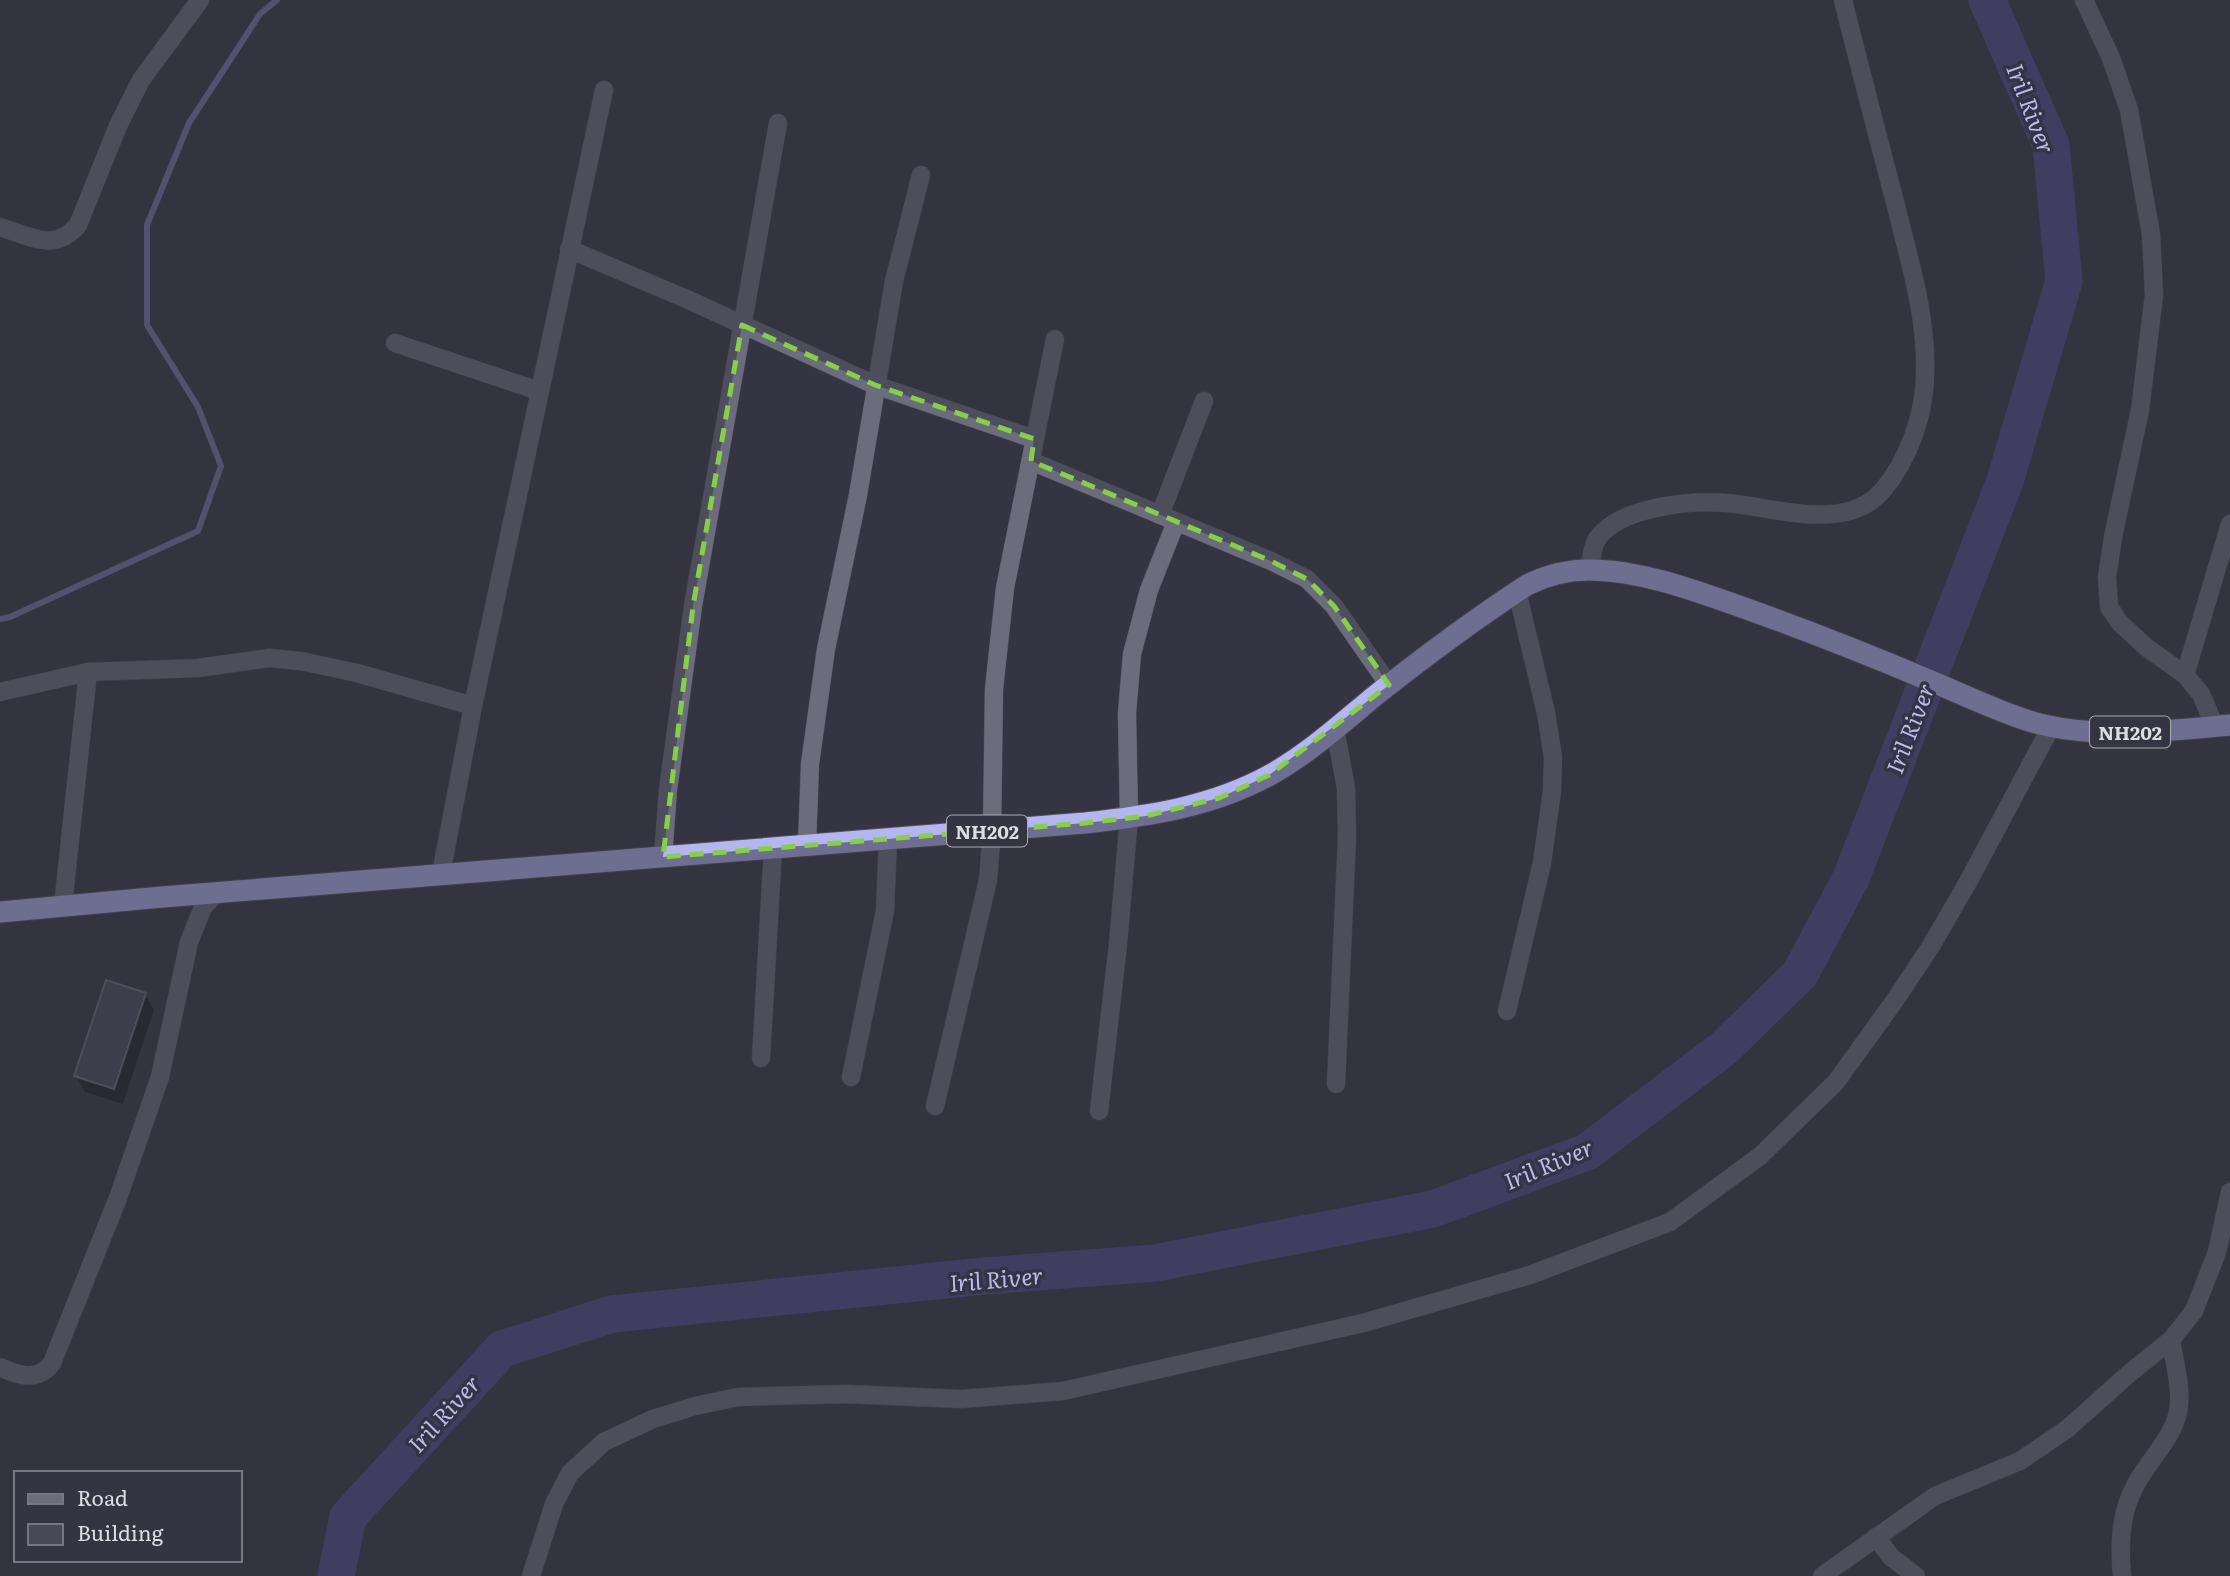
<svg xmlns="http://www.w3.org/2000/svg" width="2230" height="1576" font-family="Literata,serif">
	<rect width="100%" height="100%" fill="#343442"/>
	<path fill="#0007" d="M145 994 154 1010 123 1104 85 1092 76 1076Z"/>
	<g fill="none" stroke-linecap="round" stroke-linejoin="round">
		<path stroke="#7776a4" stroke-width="6" d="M0 619 10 617 198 531 221 466 198 407 147 325V225L189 123 260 14 277 0"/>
		<path stroke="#4c4a88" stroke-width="37" d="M336 1576 348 1517 502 1349 612 1314 985 1276 1155 1263 1433 1209 1587 1152 1724 1048 1800 974 1851 878 2005 481 2064 281 2051 145 1987 0"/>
	</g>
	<path fill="#484957" stroke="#6b6c7b" stroke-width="2" d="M106 980 146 993 114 1089 74 1076Z"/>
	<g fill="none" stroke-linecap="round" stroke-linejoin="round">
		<g stroke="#51525d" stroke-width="19">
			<g id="minor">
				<path d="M2084 0 2111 58 2129 110 2151 234 2154 295 2140 410 2113 537 2107 577 2109 607 2120 623 2146 647 2185 675 2201 694 2215 727"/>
				<path d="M0 227C30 236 55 253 78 225L118 126 141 80 200 0"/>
				<path d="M569 249 691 301 875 385 1034 439"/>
				<path d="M395 343 539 391"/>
				<path d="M1031 461 1271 561 1307 579 1334 606 1389 685"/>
				<path d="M1160 515 1204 401"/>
				<path d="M1590 570C1591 560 1592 547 1597 539 1619 507 1690 500 1726 503 1772 506 1846 534 1883 490 1909 459 1925 413 1925 373 1927 316 1909 260 1896 206 1878 137 1860 69 1843 0"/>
				<path d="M2185 675 2230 524"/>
				<path d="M0 692 88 672 198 668 269 658 301 661 357 673 473 706"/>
				<path d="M1335 729 1346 788 1347 837 1336 1084"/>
				<path d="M807 845 810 764 826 649 858 495 894 281 921 175"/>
				<path d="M663 857 668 790 693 606 778 123"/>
				<path d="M441 874 473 706 604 90"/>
				<path d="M63 906 88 672"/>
				<path d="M1507 1011 1542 863 1552 791 1553 757 1546 713 1517 591"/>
				<path d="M761 1058 773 848"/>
				<path d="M851 1077 885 911 888 839"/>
				<path d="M935 1106 988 880 992 830 994 689 1005 588 1055 339"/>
				<path d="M1099 1111 1118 944 1129 818 1127 713 1132 654 1149 590 1176 522"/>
				<path d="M0 1367C19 1376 38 1382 52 1363L118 1198 160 1077 189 942 203 907 218 892"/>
				<path d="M1876 1537 1891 1557 1916 1576"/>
				<path d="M531 1576 554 1504 570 1473 604 1442 653 1419 695 1406 738 1397 846 1394 961 1399 1063 1391 1363 1323 1530 1275 1670 1222 1760 1156 1836 1082 1893 1003 1931 946 1968 882 2052 725"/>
				<path d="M1822 1576 1935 1496 2020 1461 2067 1429 2131 1372 2171 1340 2194 1311 2217 1252 2230 1192"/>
				<path d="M2122 1576C2119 1544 2120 1514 2135 1486 2148 1460 2177 1435 2179 1405 2181 1384 2174 1361 2171 1340"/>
			</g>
		</g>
		<g stroke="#51525d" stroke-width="23">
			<path id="highway" d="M0 912 162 897 1085 823C1149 816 1212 807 1270 775 1308 754 1342 723 1376 695 1425 656 1475 619 1527 585 1547 575 1567 570 1589 570 1637 570 1688 588 1733 604 1798 627 1862 652 1926 679 1960 693 1994 710 2029 721 2091 740 2167 731 2230 725"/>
		</g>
		<use href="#minor" stroke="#6c6d7c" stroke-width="18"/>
		<use href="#highway" stroke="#b4b6ef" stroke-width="21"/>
	</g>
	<path d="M0 0H2230V1576H0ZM742 325 875 385 1034 439 1031 461 1271 561 1307 579 1334 606 1389 685 1269 775 1219 798 1146 816 1085 823 663 857 693 606Z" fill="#343442" fill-opacity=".55" fill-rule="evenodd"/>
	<path fill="none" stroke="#88cf49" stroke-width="5" stroke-dasharray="14 9" stroke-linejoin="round" d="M742 325 875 385 1034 439 1031 461 1271 561 1307 579 1334 606 1389 685 1269 775 1219 798 1146 816 1085 823 663 857 693 606Z"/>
	<g text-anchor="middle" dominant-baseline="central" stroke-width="7" stroke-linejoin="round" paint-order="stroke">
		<g fill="#343442" stroke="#aaaab4" stroke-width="2">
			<rect x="2090" y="716.5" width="80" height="31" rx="5"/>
			<rect x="947" y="815.5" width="80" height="31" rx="5"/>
		</g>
		<g font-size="19" font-weight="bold" fill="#dcdce5">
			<text x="2130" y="732">NH202</text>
			<text x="987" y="831">NH202</text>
		</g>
		<g font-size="23" font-style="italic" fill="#b9bbf2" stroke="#343442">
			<text transform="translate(2032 108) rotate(69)">Iril River</text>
			<text transform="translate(1909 728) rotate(-69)">Iril River</text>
			<text transform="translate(1548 1163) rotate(-23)">Iril River</text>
			<text transform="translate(996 1278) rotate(-5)">Iril River</text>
			<text transform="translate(443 1413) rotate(-48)">Iril River</text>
		</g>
	</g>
	<rect x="14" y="1471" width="228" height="91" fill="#343442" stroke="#777783" stroke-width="2"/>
	<rect x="28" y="1494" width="35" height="10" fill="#6c6d7c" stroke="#777783" stroke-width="2"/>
	<text x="77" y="1506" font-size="21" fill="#dcdce5">Road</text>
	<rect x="28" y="1524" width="35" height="21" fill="#484957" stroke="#777783" stroke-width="2"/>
	<text x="77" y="1541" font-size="21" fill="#dcdce5">Building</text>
</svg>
